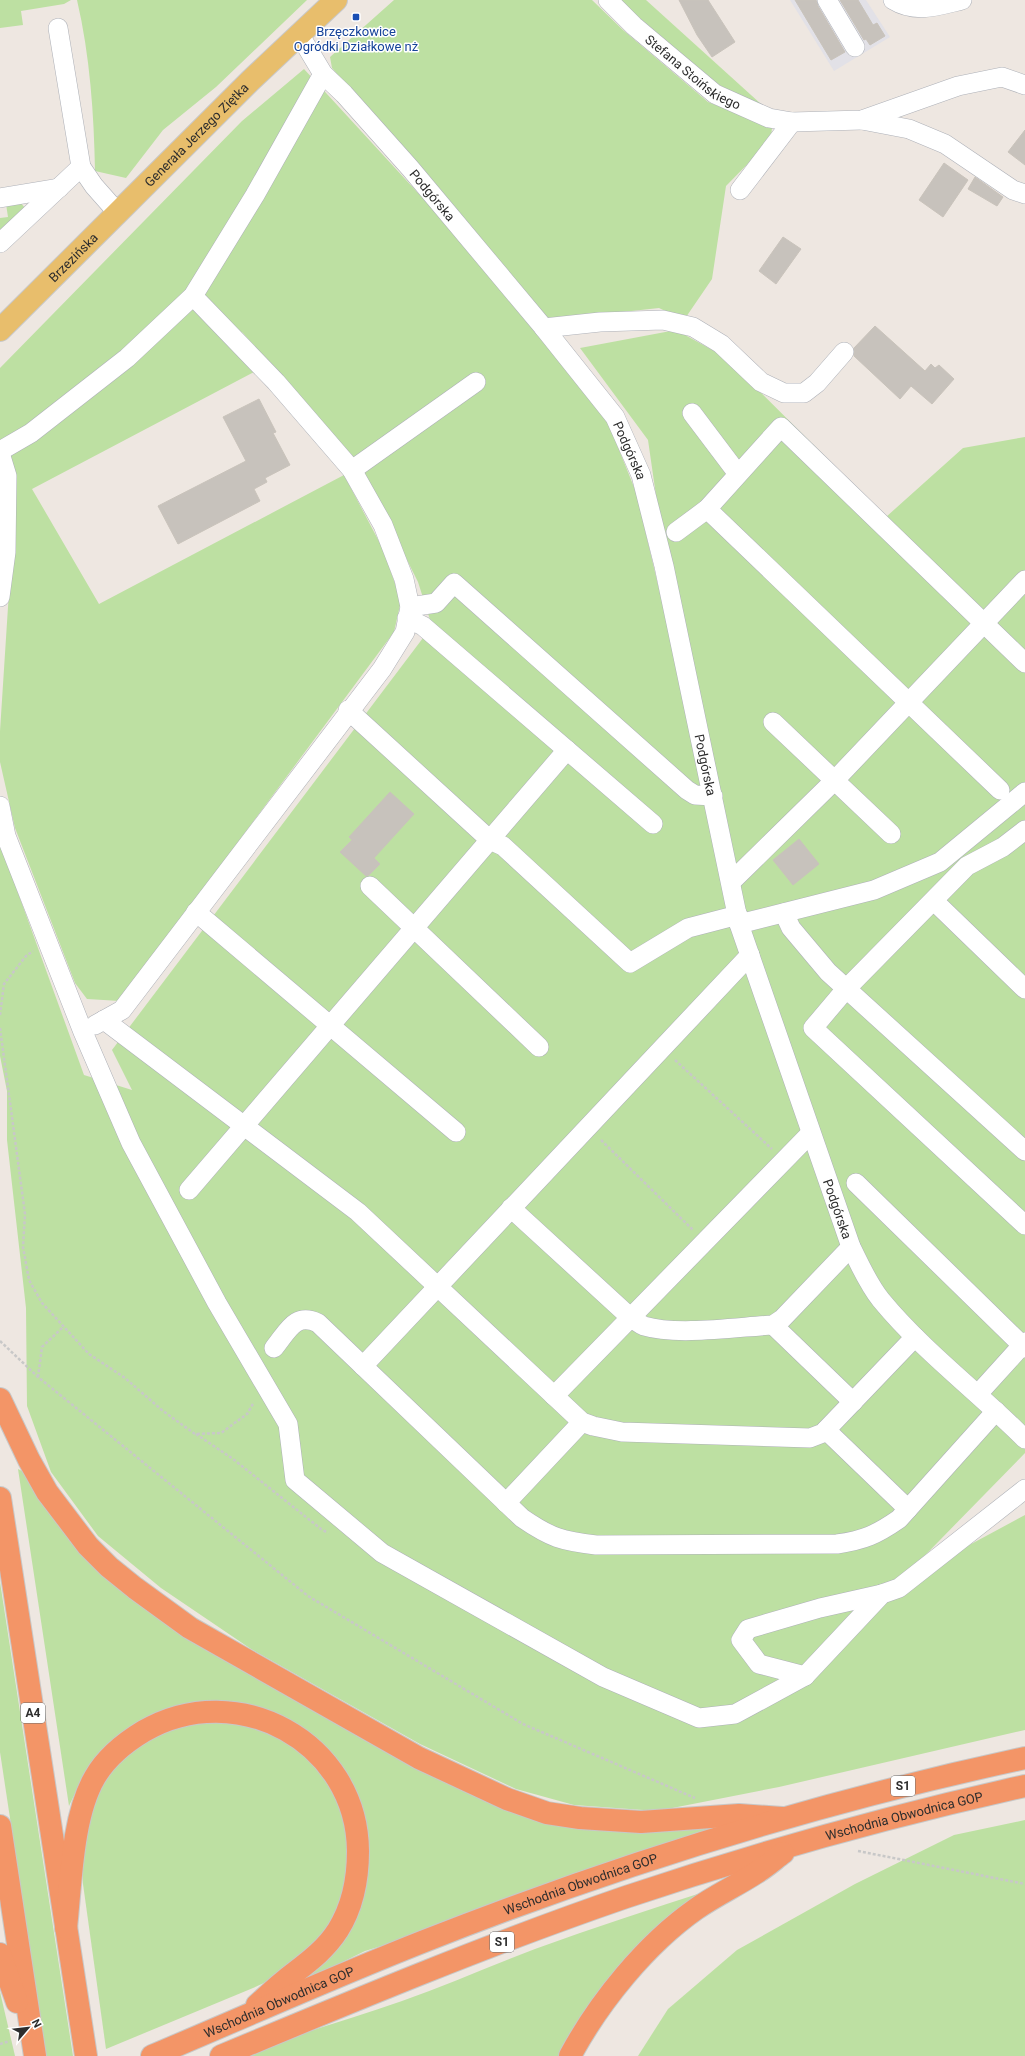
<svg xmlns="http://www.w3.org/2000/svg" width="1025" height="2056" font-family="Roboto,sans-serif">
	<rect width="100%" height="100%" fill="#eee7e1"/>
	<path fill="#e2e1e7" d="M790 0H866L890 37 834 71Z"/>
	<g fill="#bde0a2">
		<path d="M0 0H71L64 4 21 11 23 25 0 28Z"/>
		<path d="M77 0H307L216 87 163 130 126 178 95 171C94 114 90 56 77 0Z"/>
		<path d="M394 0H592L623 30 708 102 772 127 771 140 726 186 712 279 684 320 659 308 549 320 332 68 330 57Z"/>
		<path d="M619 0H646L772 114 712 81Z"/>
		<path d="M304 69 429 205 605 415 636 492 686 703 648 440 580 348 676 330 725 357 886 517 963 448 1025 437V1453L897 1584 1025 1515V1730L779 1787 657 1811 574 1805 516 1789 420 1744 251 1649 161 1588 98 1536 51 1472 27 1406 26 1308 7 1140V1091L0 1056V843L84 1075 132 1090 112 1050 432 626 418 582 358 462 242 332 254 372 32 489 99 604 344 475 383 549 401 601 394 632 120 1001 87 999 75 983 15 828 0 762V731L14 514 0 531V368L242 121Z"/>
		<path d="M20 202 25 208 0 235V218L8 217 6 204Z"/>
		<path d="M18 1469 22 1471 72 1544 110 1576 502 1802 725 1820 729 1828 453 1924 365 1951 318 1974 295 1982 363 1897 348 1783 229 1702H202L177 1707 79 1785 69 1806Z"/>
		<path d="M0 1582 73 2056H46L0 1752Z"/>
		<path d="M181 1718 271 1728 328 1775 353 1849 337 1921 284 1974 253 1988 106 2049 83 1884 81 1844 88 1806 112 1760Z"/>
		<path d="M1025 1820V2056H638L668 2009 737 1950 855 1884 954 1835Z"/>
		<path d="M710 1890 565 2056H242C294 2034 349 2020 402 2001 447 1985 490 1966 535 1949 593 1928 651 1909 710 1890Z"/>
		<path d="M0 1992 15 2056H0Z"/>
	</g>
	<g fill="#c7c2bc" stroke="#c9c3bb">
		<path d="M679 0H708L735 42 712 57 697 35Z"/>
		<path d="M795 0H816L818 6 845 52 831 60Z"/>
		<path d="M840 0H858L873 25 877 23 885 36 870 45 866 39 864 40Z"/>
		<path d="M1025 130V165L1008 152Z"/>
		<path d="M944 163 968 180 943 217 919 200Z"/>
		<path d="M975 177 1003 197 997 206 968 189Z"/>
		<path d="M783 237 801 249 776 284 759 271Z"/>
		<path d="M875 326 925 371 931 364 935 368 939 365 954 379 932 404 911 386 900 399 854 356V348Z"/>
		<path d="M259 399 276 432 273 433 290 465 265 478 267 482 254 489 260 501 178 544 158 506 246 461 223 417Z"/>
		<path d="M390 792 414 814 374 858 380 864 369 875 366 876 340 852 352 840 349 837Z"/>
		<path d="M799 839 819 864 793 885 773 860Z"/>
	</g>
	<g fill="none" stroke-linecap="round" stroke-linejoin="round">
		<g stroke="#aeb1b8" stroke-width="20">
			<g id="minor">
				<path id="s1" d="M608 0 634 26 715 94 769 118 792 122 862 120 958 86 1002 77 1025 85"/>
				<path d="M827 0 855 47"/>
				<path d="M893 0C916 14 937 6 962 0"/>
				<path d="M58 28 81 167 94 186 117 212"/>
				<path id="s2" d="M299 34 323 74 344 94 410 168 544 328 615 417 641 475 664 566 739 924 851 1247C860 1265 868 1284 881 1300 923 1351 978 1392 1025 1439"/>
				<path d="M862 120 909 129 945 144 1013 190 1025 194"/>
				<path d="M740 190 792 122"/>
				<path d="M0 198 59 188"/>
				<path d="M0 243 81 167"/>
				<path d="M544 328 600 322 663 320 693 327 721 344 761 382 784 393H804L817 383 844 352"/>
				<path d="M692 413 738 474"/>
				<path d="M0 451 31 433 127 358 193 296 255 195 323 74"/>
				<path d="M0 453 7 476 6 552 0 597"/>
				<path d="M352 470 476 382"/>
				<path d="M707 509 1000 790"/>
				<path d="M676 532 707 509 781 427 1025 663"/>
				<path d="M410 607 436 603 454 583 687 790 695 795 713 796"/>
				<path d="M407 618 423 626 653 824"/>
				<path d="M348 710 490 840 503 846 630 963 688 928 738 915"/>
				<path d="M773 722 891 834"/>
				<path d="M0 806 6 836 83 1032 131 1143 217 1303 288 1424 295 1480 382 1553 603 1677 699 1718 735 1714 805 1676 882 1594 899 1588 1025 1489"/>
				<path d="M1025 830 1003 847 967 866 846 989 813 1028 1025 1225"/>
				<path d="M731 882 834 781 1025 580"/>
				<path d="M370 886 539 1047"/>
				<path d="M934 901 1025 989"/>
				<path d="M196 912 456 1132"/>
				<path d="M784 913 791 928 828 972 1025 1151"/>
				<path d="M739 924 874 890 940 862 1025 792"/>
				<path d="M104 1020 358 1212 582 1422 593 1426 622 1432 810 1438 823 1433 915 1337"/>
				<path d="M95 1025 122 1010 382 669 405 632 410 607 404 579 383 525 352 470 276 382 193 296"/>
				<path d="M856 1183 1025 1348"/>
				<path d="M189 1190 567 750"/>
				<path d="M511 1208 631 1318C635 1320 639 1324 644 1326 677 1336 737 1327 773 1325L782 1319 851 1247"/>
				<path d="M773 1325 853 1402"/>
				<path d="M274 1348C288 1331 295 1312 318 1323L522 1518C551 1538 562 1541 596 1545L837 1544C864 1540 876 1535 899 1519L996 1411"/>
				<path d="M363 1366 750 955"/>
				<path d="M978 1394 1025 1342"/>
				<path d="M554 1396 811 1133"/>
				<path d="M826 1430 908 1509"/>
				<path d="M506 1503 582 1422"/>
				<path d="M805 1676 759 1664 741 1640 748 1629 820 1608 882 1594"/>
			</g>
		</g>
		<g stroke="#c8c8c8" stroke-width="24">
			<g id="major">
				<path id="s3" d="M0 330 250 81 336 0"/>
			</g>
		</g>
		<g stroke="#c8c8c8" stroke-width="24">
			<g id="highway">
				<path d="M0 1399 29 1460 47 1492 88 1546 109 1567 135 1588 190 1628 419 1758 507 1799 547 1813 580 1818 641 1822 739 1815 782 1818"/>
				<path d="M0 1498 86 2056"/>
				<path d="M0 1826 35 2056"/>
				<path d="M66 1928C71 1883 72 1816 95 1777 106 1758 124 1743 144 1731 237 1677 357 1742 358 1851 358 1879 353 1906 338 1930 324 1952 304 1965 284 1981 275 1988 266 1997 257 2005"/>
				<path d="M0 1954 17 2002"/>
				<path id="s4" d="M152 2056C242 2018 331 1978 422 1942 617 1865 819 1802 1025 1758"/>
				<path id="s5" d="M221 2056C355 2000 489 1944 626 1897 757 1853 890 1816 1025 1786"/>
				<path d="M570 2056C599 2002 646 1944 696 1909 716 1895 738 1885 759 1871 767 1866 775 1859 783 1853"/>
			</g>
		</g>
		<g stroke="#c8c8c8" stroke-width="2.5" stroke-dasharray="3 2" stroke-linecap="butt">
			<path d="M0 1015 4 984 26 956 33 951"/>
			<path d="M0 1028 25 1214 23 1247 29 1280 42 1303 89 1354 125 1378 163 1411 195 1434 221 1433 247 1414 254 1402"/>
			<path d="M675 1060 772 1149"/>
			<path d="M601 1140 693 1230"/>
			<path d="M0 1341 38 1377 308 1596 523 1724 695 1798"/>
			<path d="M38 1377 42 1347 63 1327"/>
			<path d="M196 1434 233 1459 321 1529 328 1533"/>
			<path d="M858 1851 1025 1884"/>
			<path d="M0 2044 10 2041"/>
		</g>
		<use href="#minor" stroke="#fff" stroke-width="19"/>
		<use href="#major" stroke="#e8be6c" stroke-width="22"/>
		<use href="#highway" stroke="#f39567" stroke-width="22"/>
	</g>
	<rect fill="#1a4fb4" stroke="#fff" stroke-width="1.5" x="352" y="13" width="8" height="8" rx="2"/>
	<g text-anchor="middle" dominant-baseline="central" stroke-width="3" stroke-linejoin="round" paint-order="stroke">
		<g fill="#fff" stroke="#6c6c6c" stroke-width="1">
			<rect x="21" y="1703" width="24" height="20" rx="3"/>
			<rect x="891" y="1776" width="24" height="20" rx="3"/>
			<rect x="490" y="1932" width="24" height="20" rx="3"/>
		</g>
		<g font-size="12" font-weight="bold" fill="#2d2d2d">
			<text x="33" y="1713">A4</text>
			<text x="903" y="1786">S1</text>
			<text x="502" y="1942">S1</text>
		</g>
		<g font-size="13" fill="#164399" stroke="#fff">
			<text x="356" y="31">Brzęczkowice<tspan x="356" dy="15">Ogródki Działkowe nż</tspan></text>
		</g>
		<g font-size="13" fill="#2d2d2d" stroke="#fff">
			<text stroke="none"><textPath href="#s1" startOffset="112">Stefana Stoińskiego</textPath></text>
			<text stroke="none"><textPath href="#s3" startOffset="277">Generała Jerzego Ziętka</textPath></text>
			<text stroke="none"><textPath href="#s2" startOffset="210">Podgórska</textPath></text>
			<text stroke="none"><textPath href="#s3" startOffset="103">Brzezińska</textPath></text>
			<text stroke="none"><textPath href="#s2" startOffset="534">Podgórska</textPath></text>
			<text stroke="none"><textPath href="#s2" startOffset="858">Podgórska</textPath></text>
			<text stroke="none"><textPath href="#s2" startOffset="1322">Podgórska</textPath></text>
			<text stroke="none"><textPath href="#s5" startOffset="725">Wschodnia Obwodnica GOP</textPath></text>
			<text stroke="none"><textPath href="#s4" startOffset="462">Wschodnia Obwodnica GOP</textPath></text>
			<text stroke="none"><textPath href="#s4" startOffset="138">Wschodnia Obwodnica GOP</textPath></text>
		</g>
	</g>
	<g transform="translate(28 2028) rotate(62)" stroke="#ffffff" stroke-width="3" paint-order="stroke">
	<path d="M0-3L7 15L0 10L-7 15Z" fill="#2d2d2d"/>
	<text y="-6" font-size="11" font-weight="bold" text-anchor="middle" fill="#2d2d2d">N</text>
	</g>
</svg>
